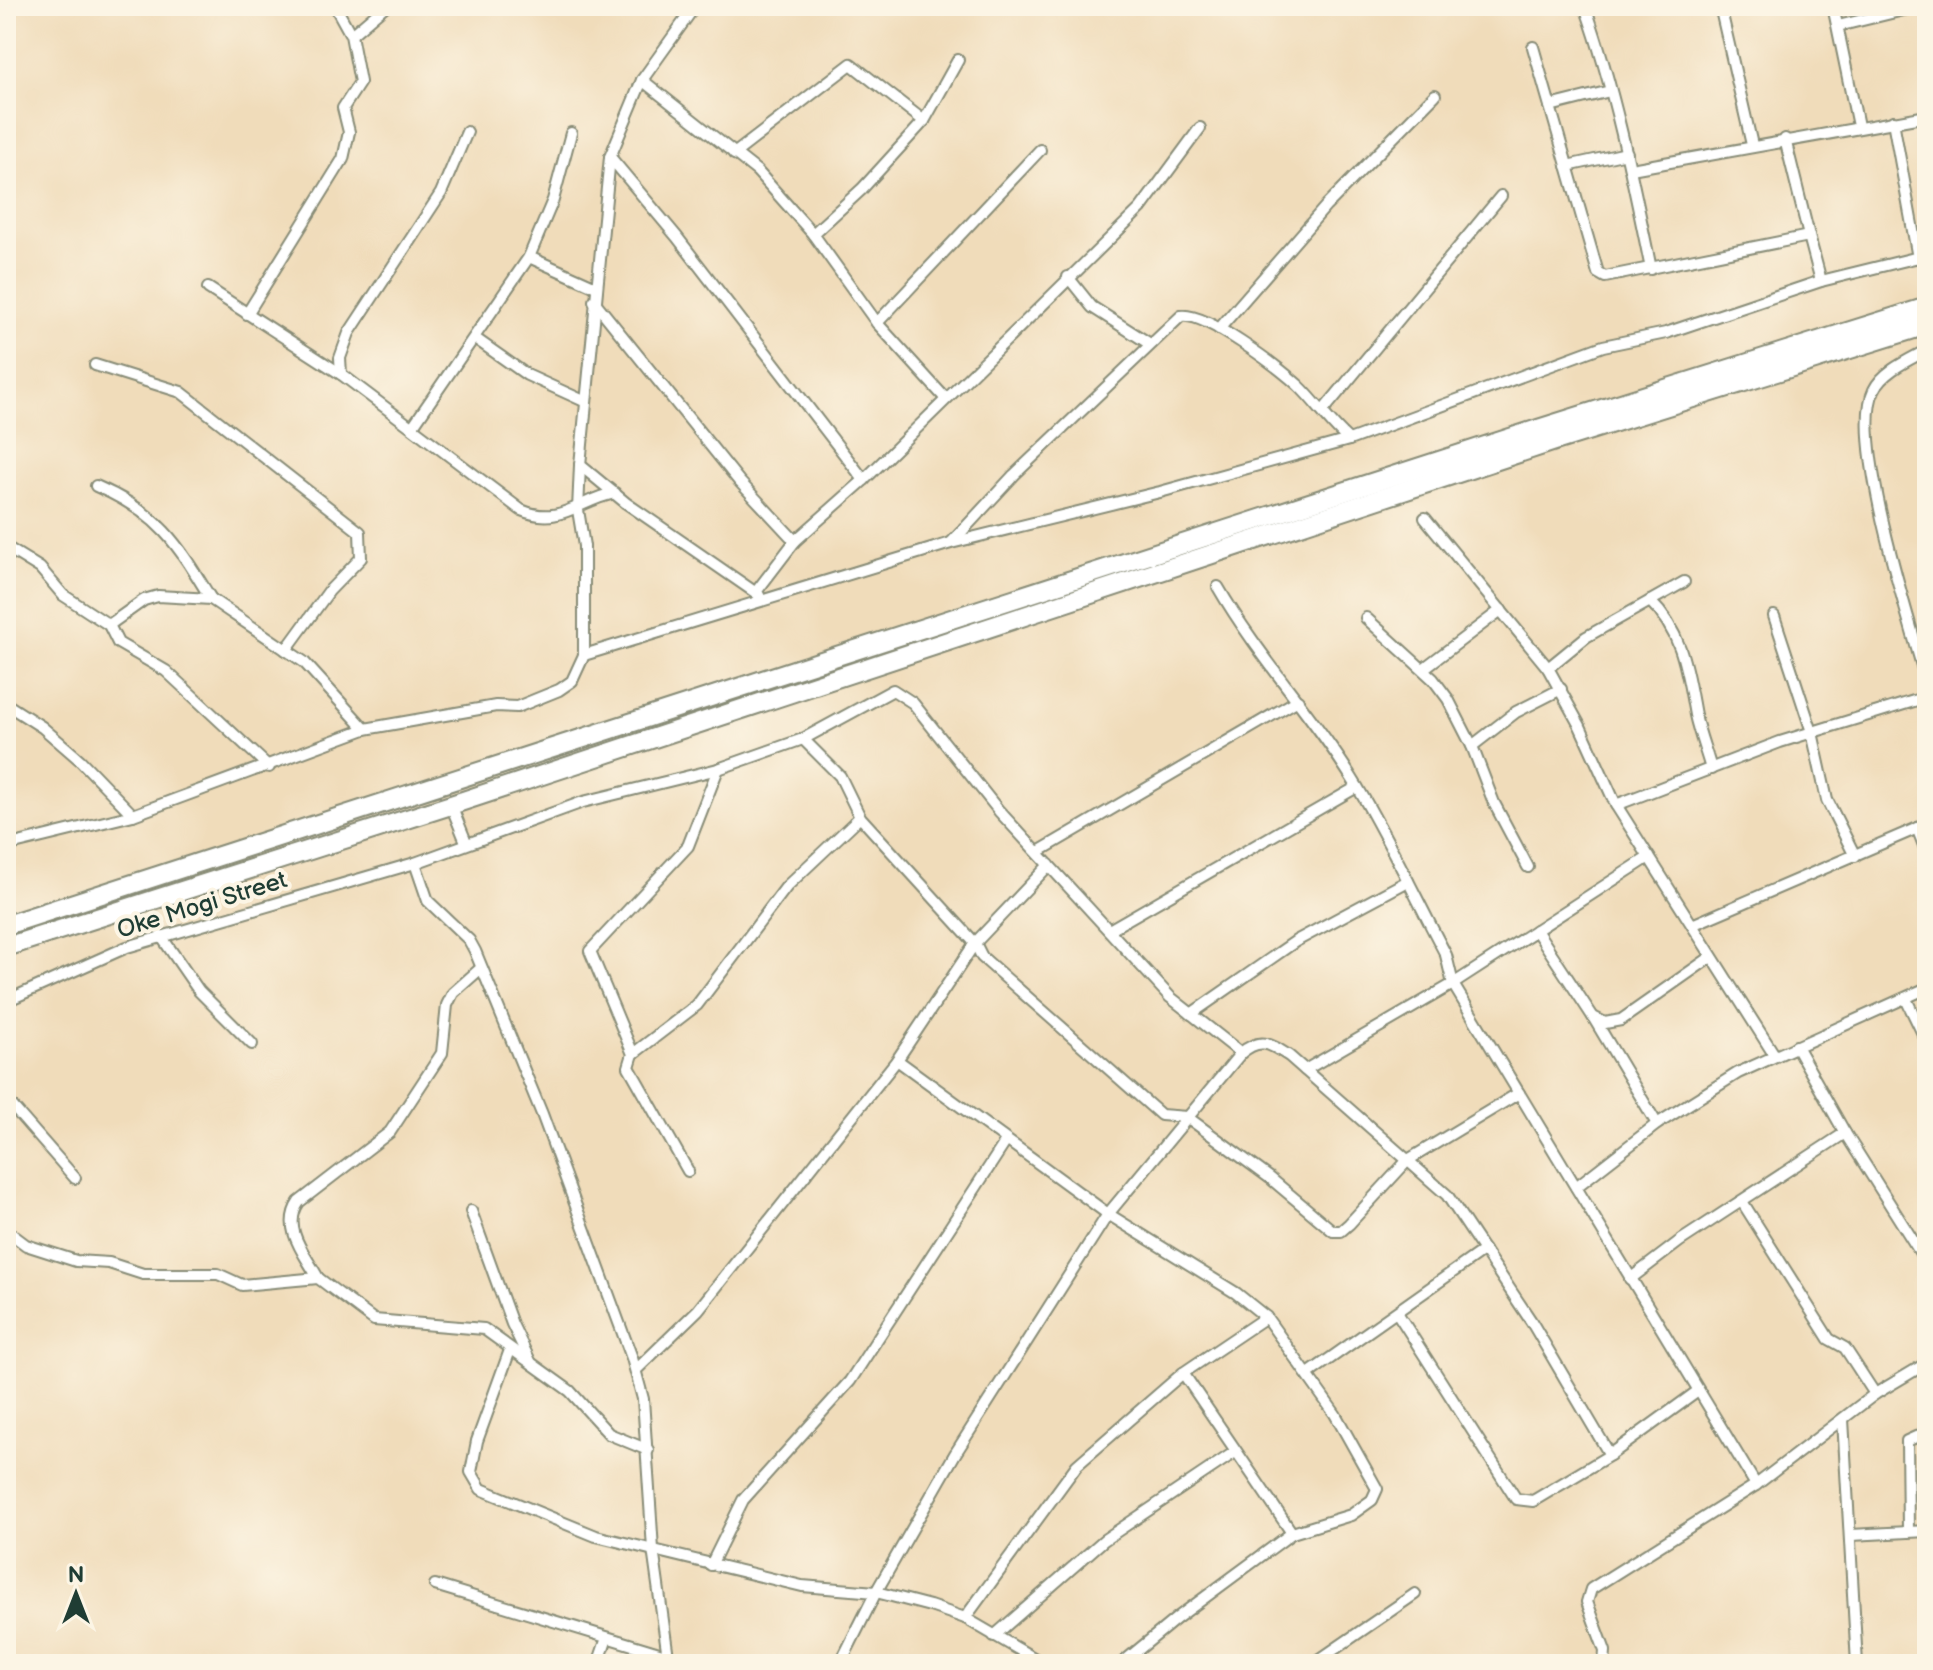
<svg xmlns="http://www.w3.org/2000/svg" width="1933" height="1670" font-family="'Balsamiq Sans',sans-serif">
	<rect width="100%" height="100%" fill="#fcf5e5"/>
	<filter id="ink" filterUnits="userSpaceOnUse"><feTurbulence type="fractalNoise" baseFrequency=".0125" numOctaves="2"/><feDisplacementMap in="SourceGraphic" scale="16" xChannelSelector="R" yChannelSelector="G"/><feConvolveMatrix kernelMatrix="1 2 1 2 8 2 1 2 1" color-interpolation-filters="sRGB"/></filter>
	<filter id="wash" filterUnits="userSpaceOnUse"><feTurbulence type="fractalNoise" baseFrequency=".006" numOctaves="4" result="noise"/><feDisplacementMap in="SourceGraphic" scale="32" xChannelSelector="R" yChannelSelector="G"/><feGaussianBlur stdDeviation="1.8" result="paint"/><feColorMatrix in="noise" values="0 0 0 0 0 0 0 0 0 0 0 0 0 0 0 0 0 1.4 0 .05"/><feComposite in="paint" operator="in"/></filter>
	<g filter="url(#wash)">
		<rect width="100%" height="100%" fill="#f0dcba"/>
	</g>
	<g filter="url(#ink)">
		<g fill="none" stroke-linecap="round" stroke-linejoin="round">
			<g stroke="#888c77" stroke-width="14">
				<g id="minor">
					<path d="M1585 6C1615 91 1633 181 1651 269"/>
					<path d="M1720 6 1752 145"/>
					<path d="M1833 6 1858 126"/>
					<path d="M1838 26 1920 6"/>
					<path d="M351 35 385 6"/>
					<path d="M1533 47 1598 273 1605 277 1809 236 1821 281"/>
					<path d="M642 80 757 171 813 234 877 323 945 398"/>
					<path d="M1550 106 1610 91"/>
					<path d="M1893 121 1918 258"/>
					<path d="M1785 139 1809 236"/>
					<path d="M734 154 851 64 924 121"/>
					<path d="M610 157 677 237 864 480"/>
					<path d="M1567 166 1627 153"/>
					<path d="M1631 169 1927 116"/>
					<path d="M813 234 862 189 924 121 958 60"/>
					<path d="M529 257 596 287"/>
					<path d="M1068 277 1092 307 1150 344"/>
					<path d="M208 288 341 374 521 510C561 527 580 499 615 493"/>
					<path d="M594 301 739 481 795 541"/>
					<path d="M247 314 343 159 349 132 343 108 360 82 351 35 335 6"/>
					<path d="M877 323 1040 150"/>
					<path d="M1219 329 1326 206 1435 95"/>
					<path d="M476 339 527 375 584 401"/>
					<path d="M1927 350C1909 360 1883 371 1874 390 1850 439 1911 626 1927 683"/>
					<path d="M95 365 181 392 360 532 361 558 329 591 286 650"/>
					<path d="M341 374 340 358 349 333 441 193 467 132"/>
					<path d="M1323 411 1501 196"/>
					<path d="M413 426 529 257 553 200 571 133"/>
					<path d="M580 465 626 503 759 595"/>
					<path d="M96 486C159 513 177 543 211 599"/>
					<path d="M1425 518 1548 668 1580 726 1616 805 1692 925 1927 824"/>
					<path d="M952 542 1014 475 1181 316C1206 312 1278 367 1298 385 1316 402 1330 424 1349 440"/>
					<path d="M6 547 40 568 63 595 109 625 118 643 166 671 269 767"/>
					<path d="M1218 587C1259 658 1316 718 1358 788 1390 842 1417 900 1446 955L1453 984 1756 1485"/>
					<path d="M756 592 795 541 864 480 1141 208 1200 128"/>
					<path d="M1650 601C1683 633 1687 672 1695 715 1699 733 1706 751 1711 769"/>
					<path d="M1774 616 1812 732 1827 800 1855 856"/>
					<path d="M1366 618 1433 679 1448 699 1472 746 1494 803 1528 867"/>
					<path d="M109 625 144 600 158 596 211 599 304 662 365 729"/>
					<path d="M584 655V546L578 510 580 465 610 157 642 80 695 6"/>
					<path d="M1548 668 1586 637 1684 582"/>
					<path d="M1423 669 1501 610"/>
					<path d="M6 704 42 727 80 760 133 815"/>
					<path d="M803 739 840 776 860 817"/>
					<path d="M1472 746 1516 712 1561 689"/>
					<path d="M451 805 466 842"/>
					<path d="M1616 805 1780 742 1927 697"/>
					<path d="M1917 828 1927 853"/>
					<path d="M6 846 133 815 365 729 496 706 517 707 559 690 572 681 584 655 951 543 1160 492 1349 440 1603 346 1666 333 1821 281 1927 255"/>
					<path d="M1038 852 1298 700"/>
					<path d="M415 863 428 901 469 940 475 951 542 1114 632 1358 643 1399 653 1549 669 1664"/>
					<path d="M1692 925 1775 1056"/>
					<path d="M1109 930 1357 787"/>
					<path d="M1536 930 1593 1017 1605 1023 1621 1020 1711 957"/>
					<path d="M161 936 199 991 252 1044"/>
					<path d="M1906 999 1927 1042"/>
					<path d="M6 1001 127 947 415 863 583 802 718 769 803 739 893 690 913 703 999 811 1170 997 1241 1053"/>
					<path d="M1191 1014 1296 941 1408 881"/>
					<path d="M1593 1017 1657 1124"/>
					<path d="M1796 1046 1845 1133 1927 1263"/>
					<path d="M633 1054 697 1005 787 886 860 817 975 943 982 957 1161 1115 1187 1117 1270 1178 1333 1231H1341L1349 1224 1408 1160 1519 1093"/>
					<path d="M897 1060 1108 1214 1236 1293 1266 1317 1335 1414 1377 1489 1372 1500 1351 1515 1292 1533 1177 1618 1121 1664"/>
					<path d="M1305 1070 1453 984 1649 857"/>
					<path d="M6 1099 75 1178"/>
					<path d="M688 1171 629 1067 633 1054 590 951 688 846 718 769"/>
					<path d="M1576 1187 1657 1124 1738 1073 1927 988"/>
					<path d="M1743 1203 1829 1339 1845 1348 1875 1394"/>
					<path d="M471 1211 512 1324 530 1361"/>
					<path d="M6 1230 26 1245 76 1261 109 1263 143 1274H218L242 1285 318 1278 374 1320 484 1329 570 1391 609 1434 648 1450"/>
					<path d="M318 1278C305 1254 281 1228 299 1202L390 1132 442 1053 447 1005 453 993 480 969"/>
					<path d="M1630 1279 1680 1241 1845 1133"/>
					<path d="M1398 1314 1516 1499 1533 1501 1610 1455 1698 1391"/>
					<path d="M510 1350 477 1441 471 1472 481 1489 596 1536 802 1586 876 1592 930 1606 965 1618 1044 1664"/>
					<path d="M636 1370 698 1310 897 1060 975 943 1049 865"/>
					<path d="M1183 1373 1292 1533"/>
					<path d="M1308 1374 1484 1250"/>
					<path d="M1843 1419 1857 1664"/>
					<path d="M1908 1530 1907 1441 1927 1432"/>
					<path d="M1851 1535 1927 1531"/>
					<path d="M711 1565 743 1500 850 1381 1006 1141"/>
					<path d="M435 1585 669 1656"/>
					<path d="M965 1618 1077 1465 1183 1373 1266 1317"/>
					<path d="M994 1636 1104 1540 1235 1452"/>
					<path d="M598 1664 607 1638"/>
					<path d="M840 1664 876 1592 955 1454 1108 1214 1241 1053C1260 1037 1269 1043 1289 1056L1447 1195 1531 1321 1610 1455"/>
					<path d="M1313 1664 1415 1594"/>
					<path d="M1604 1664 1605 1651 1587 1602 1591 1589 1756 1485 1875 1394 1927 1363"/>
				</g>
			</g>
			<g stroke="#888c77" stroke-width="22">
				<g id="motorway">
					<path d="M6 925 1538 429 1927 307"/>
					<path d="M6 947 451 805 1555 441 1927 325"/>
				</g>
			</g>
			<use href="#minor" stroke="#fff" stroke-width="10"/>
			<use href="#motorway" stroke="#fff" stroke-width="18"/>
		</g>
	</g>
	<g text-anchor="middle" dominant-baseline="central" stroke-width="8" stroke-linejoin="round" paint-order="stroke">
		<g font-size="24" fill="#1f3d34" stroke="#fcf5e5">
			<text transform="translate(202 905) rotate(-17)">Oke Mogi Street</text>
		</g>
	</g>
	<rect width="1933" height="1670" fill="none" stroke="#fcf5e5" stroke-width="32"/>
	<g transform="translate(76 1594)" stroke="#fcf5e5" stroke-width="6" paint-order="stroke">
	<path d="M0-6L14 30L0 20L-14 30Z" fill="#1f3d34"/>
	<text y="-12" font-size="22" font-weight="bold" text-anchor="middle" fill="#1f3d34">N</text>
	</g>
</svg>
